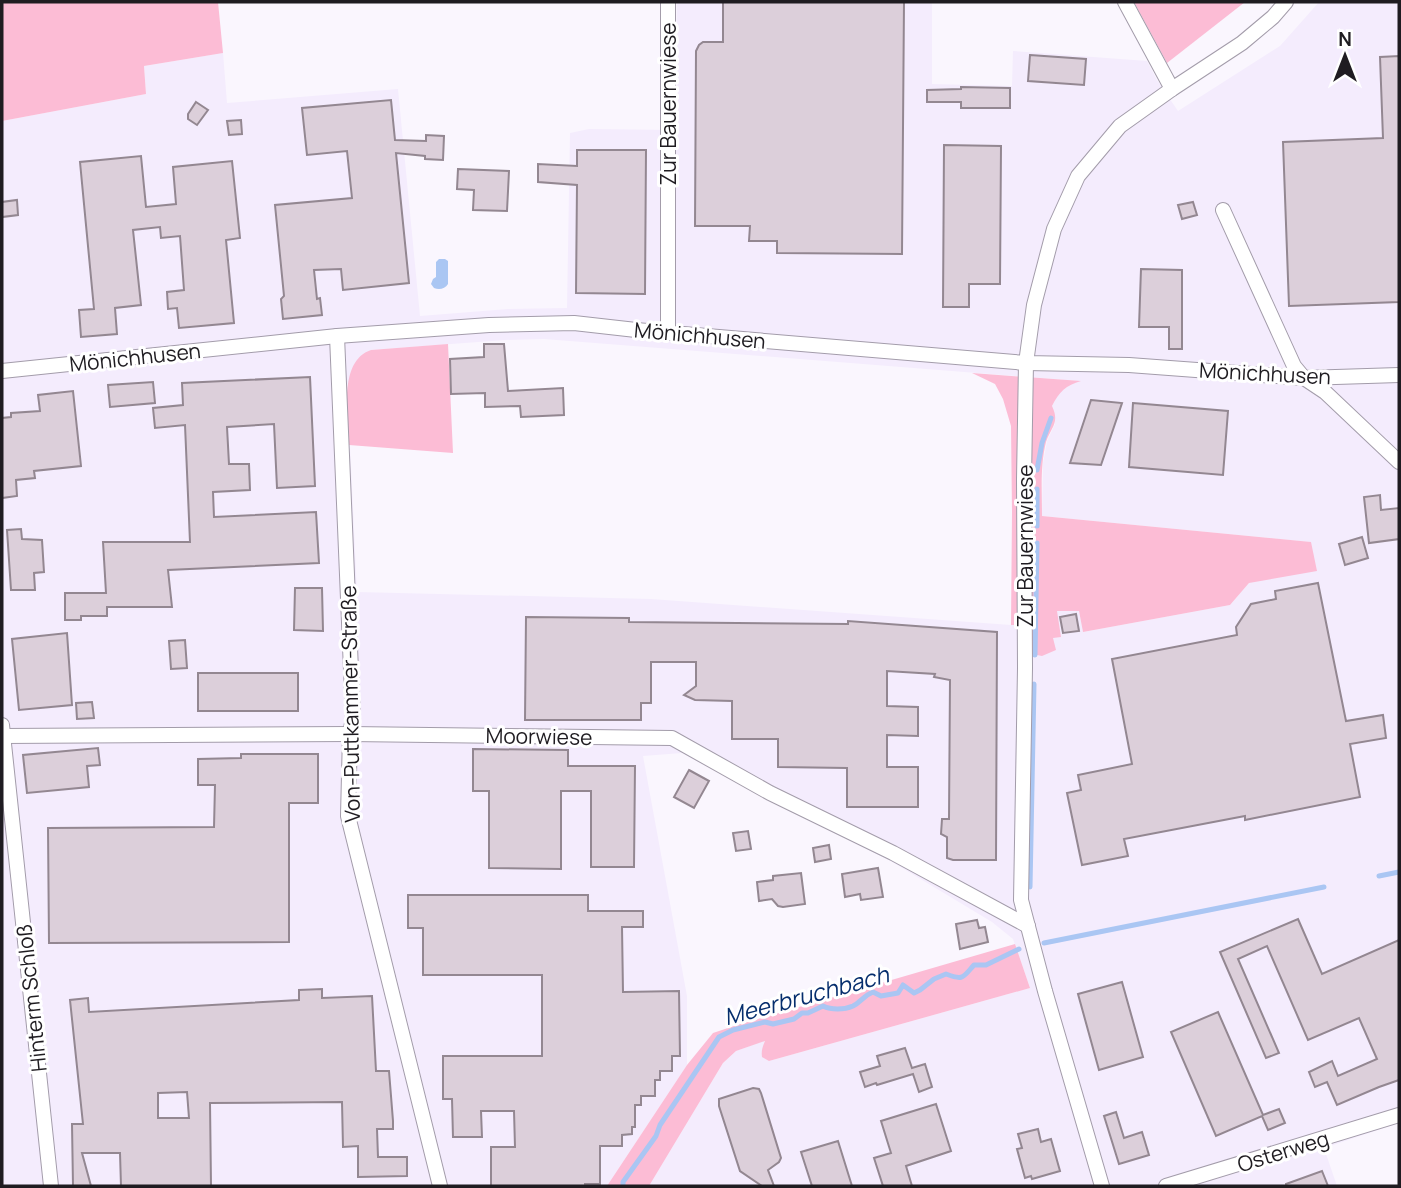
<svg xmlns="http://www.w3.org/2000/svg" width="1401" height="1188" font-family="Manrope,sans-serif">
	<rect width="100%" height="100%" fill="#faf6fe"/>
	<path fill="#f4ecfd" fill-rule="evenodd" d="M677 2H932V84L1012 86 1013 51 1147 61 1157 80 1178 111 1280 46 1319 2H1399V1123L1324 1148 1337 1186H649L723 1063 736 1051 777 1036 769 1061 1030 988 1013 939 992 922 889 860 767 799 682 753 643 756 687 996V1065L607 1186H2V121L146 94 144 66 223 53 227 103 398 89 420 316 508 309 567 308 570 133 589 129 675 130ZM544 339 1079 381 1071 384 1058 394 1052 406 1055 424 1047 441 1043 463 1042 516 1310 542 1249 583 1230 605 1083 632 1079 611H1056L1053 638 1042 656 1028 625H1011L651 599 357 592 347 385 371 350 505 340Z"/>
	<g fill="#fcbcd5">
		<path d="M2 2H218L223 53 144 66 146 94 2 121Z"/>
		<path d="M1134 2H1245L1167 63Z"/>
		<path d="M448 344 453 453 349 445C348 417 338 361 371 350Z"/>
		<path d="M972 373 1081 381C1066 385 1059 392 1052 406 1060 423 1051 427 1046 442 1040 466 1042 492 1042 516L1311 542 1317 571 1249 583 1230 605 1083 632 1079 611H1057L1061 637 1053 638 1056 650 1042 656 1032 654 1028 625H1011L1012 512 1011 426 1003 399 995 384Z"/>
		<path d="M1015 944 1030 988 769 1061 762 1057C761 1050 763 1046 765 1041L736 1051 723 1063 649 1186H607L687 1065 713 1033 734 1026Z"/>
	</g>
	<path fill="#aac6f3" d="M439 259H445L448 261V284C445 289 439 290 434 288L431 284 433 279 436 277V262Z"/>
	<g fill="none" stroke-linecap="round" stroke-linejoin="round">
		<g stroke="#aac6f3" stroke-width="5">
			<path d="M1037 470 1042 443 1051 418"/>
			<path d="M1037 489V526"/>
			<path d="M1035 655 1037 543"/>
			<path d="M1379 876 1399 872"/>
			<path d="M1030 887 1034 684"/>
			<path d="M1044 943 1324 887"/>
			<path d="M623 1186V1182L656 1136 660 1125 719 1037 733 1030 765 1022 773 1024 794 1019 802 1013H808L823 1006C831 1010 844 1010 853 1006 861 1002 863 996 873 992L881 996 898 993 903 985 914 993 920 990 934 979 946 974C964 981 963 977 974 965H986L1019 949"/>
		</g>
	</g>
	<g fill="#dccfda" stroke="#938791" stroke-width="2" fill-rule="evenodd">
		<path d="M723 2H904L902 254 777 253V241H749L750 226H695L696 51 699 45 703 42H723Z"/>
		<path d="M1030 55 1086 59 1084 85 1028 81Z"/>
		<path d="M1399 56V302L1289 306 1283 142 1383 138 1380 57Z"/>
		<path d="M961 87 1010 88V108H961V102H927V90L961 89Z"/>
		<path d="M391 100 395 140 426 141V135L444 136 443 160 425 159V156L396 153 409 283 343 290 341 269 314 270 317 299 320 298 322 315 283 319 281 299 284 296 275 205 352 198 347 151 307 155 302 108Z"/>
		<path d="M196 102 208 110 197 125 188 119V114Z"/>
		<path d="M241 120 242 134 229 135 227 121Z"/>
		<path d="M944 145 1001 146 1000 284H969V307H943Z"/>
		<path d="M577 150H646L645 294 576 293 577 185 538 182V164L577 166Z"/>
		<path d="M141 156 146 207 176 204 173 167 232 161 240 238 226 240 234 323 179 328 177 308 168 309 167 292 184 290 180 236 161 238 160 227 133 230 141 305 115 308 117 334 81 337 79 310 94 309 80 162Z"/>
		<path d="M458 169 509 171 507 211 473 210 474 190 457 189Z"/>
		<path d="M17 200 18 215 2 217V202Z"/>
		<path d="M1193 202 1197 215 1182 219 1178 205Z"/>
		<path d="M1141 269 1182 270V349H1169V327H1139Z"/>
		<path d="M484 344H504L508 391 563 388 564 415 521 417 520 406 485 407V393L451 394 450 359 484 357Z"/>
		<path d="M310 377 315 486 277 488 274 424 227 427 229 464H249L250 490 213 492 214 517 316 512 319 563 168 570 172 607H107V616H81V620H65V593H106L103 542H190L185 425 155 428 153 408 183 405 182 383Z"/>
		<path d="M153 382 155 403 110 407 108 385Z"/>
		<path d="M73 391 81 466 34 471 35 478 16 480 17 496 2 498V418L11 417V413L40 411 38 395Z"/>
		<path d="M1091 400 1122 403 1101 465 1070 463Z"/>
		<path d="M1133 403 1228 411 1223 475 1129 467Z"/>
		<path d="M1380 495 1381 510 1399 508V539L1369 543 1364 497Z"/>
		<path d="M21 529 22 539 42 540 44 572 34 573 35 590H11L7 530Z"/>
		<path d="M1362 537 1368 558 1345 565 1339 544Z"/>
		<path d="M1318 583 1346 721 1383 715 1386 738 1350 744 1360 797 1245 820V816L1124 839 1128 856 1082 865 1067 793 1081 790 1078 775 1132 764 1112 659 1237 635 1236 627 1251 604 1276 599 1275 591Z"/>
		<path d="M295 588H322L323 631 294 630Z"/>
		<path d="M1076 614 1079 631 1063 633 1060 617Z"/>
		<path d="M526 617 629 618V622L848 624V621L997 632 996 860H953L947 858V837L941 834 942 819H949L950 680 934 677 935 674 887 671V706L918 707V736L887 735V767H918V807H847V768L778 767V739H732V701L695 700 684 695 696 686V662H651V703H641V720H525Z"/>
		<path d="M67 633 72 705 19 710 12 639Z"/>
		<path d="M185 640 187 668 171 669 169 641Z"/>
		<rect x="198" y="673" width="100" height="38"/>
		<path d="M92 702 94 718 77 719 76 703Z"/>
		<path d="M98 748 100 765 87 766 89 787 27 793 23 755Z"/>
		<path d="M473 749 568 750V766H635L634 867H591V791H561V869L489 868V791H473Z"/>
		<path d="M241 754H318V803H289V942L49 943 48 828 214 827 215 785H198V759L241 758Z"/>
		<path d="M689 770 709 781 694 808 674 797Z"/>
		<path d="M748 831 751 849 736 851 733 833Z"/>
		<path d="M829 845 831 859 815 862 813 848Z"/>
		<path d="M878 868 883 897 861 900 860 894 845 897 842 874Z"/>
		<path d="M801 873 805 904 783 907 778 906 772 899 759 901 757 882 773 880V876Z"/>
		<path d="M408 895H588V911H643V927H622L623 992 679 991 680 1056H672V1071H660V1080H655V1096H641V1105H635V1127H632V1134L622 1135V1146H600V1184H585V1186H491V1147H515L514 1111H481L482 1137H453L452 1099H443V1056H542V975H423V928H408Z"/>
		<path d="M1298 919 1322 974 1399 940V1080L1379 1087 1337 1105 1327 1082 1315 1087 1309 1072 1332 1061 1338 1076 1377 1059 1359 1018 1308 1040 1267 946 1238 959 1279 1053 1266 1058 1220 952Z"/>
		<path d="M977 920 979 928 985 927 988 942 960 949 956 924Z"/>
		<path d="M1122 982 1143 1057 1099 1070 1078 994Z"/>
		<path d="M322 989V998L372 996 376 1071H389L393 1121V1129H377L378 1157H407V1176L358 1177V1146L343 1147 342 1102 210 1103 211 1186H121L120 1153H82L91 1186H73L72 1124H83L70 1000 88 998 89 1012 299 1000V990ZM187 1092 189 1118H158V1093Z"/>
		<path d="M1218 1012 1263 1115 1279 1109 1285 1123 1268 1130 1262 1116 1216 1136 1171 1032Z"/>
		<path d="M905 1048 912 1068 925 1064 932 1087 919 1092 913 1074 877 1085 876 1083 865 1087 860 1072 880 1066 877 1056Z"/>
		<path d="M753 1088 759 1089 761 1093 781 1158 779 1162 768 1170 774 1186H762L740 1171 719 1106V1099Z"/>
		<path d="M936 1104 951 1151 906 1166 912 1186H883L874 1158 891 1153 881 1121Z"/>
		<path d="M1116 1112 1124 1138 1142 1132 1149 1155 1119 1164 1104 1116Z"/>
		<path d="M1038 1129 1041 1142 1051 1139 1060 1171 1032 1179 1031 1176 1025 1178 1017 1149 1022 1148 1018 1134Z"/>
		<path d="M838 1141 852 1186H812L801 1152Z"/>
		<path d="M1322 1171 1328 1186H1286V1184Z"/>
	</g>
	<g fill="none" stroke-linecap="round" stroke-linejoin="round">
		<g stroke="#a39caa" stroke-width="16">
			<g id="minor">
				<path d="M668 2V333"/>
				<path d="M1125 2 1172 89"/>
				<path d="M1223 210 1294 366 1304 378 1325 392 1399 462"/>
				<path d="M337 336 353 718 350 734 348 816 440 1186"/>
				<path d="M2 371 337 336 489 325 574 323 636 330 1026 363 1129 365 1304 378 1399 375"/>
				<path d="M2 725 51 1186"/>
				<path d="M3 736 350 734 672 738 770 793 893 853 1028 926"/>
				<path d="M1102 1186 1045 991 1021 900 1025 668 1024 479 1026 363 1034 305 1054 229 1078 176 1120 126 1172 89 1242 43 1273 17 1286 2"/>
				<path d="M1166 1186 1399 1115"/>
			</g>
		</g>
		<use href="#minor" stroke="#fff" stroke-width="14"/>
	</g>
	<g text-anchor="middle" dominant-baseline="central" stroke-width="6" stroke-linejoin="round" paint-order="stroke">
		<g font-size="21" fill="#1f1c21" stroke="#fff">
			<text transform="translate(668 104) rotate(-90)">Zur Bauernwiese</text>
			<text transform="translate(700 335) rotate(5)">Mönichhusen</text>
			<text transform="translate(135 357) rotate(-6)">Mönichhusen</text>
			<text transform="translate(1265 373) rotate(3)">Mönichhusen</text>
			<text transform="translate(1025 546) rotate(-90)">Zur Bauernwiese</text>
			<text transform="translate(350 704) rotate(-91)">Von-Puttkammer-Straße</text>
			<text transform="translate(539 736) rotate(1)">Moorwiese</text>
			<text transform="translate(31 998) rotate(-96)">Hinterm Schloß</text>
			<text transform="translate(1283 1151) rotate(-17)">Osterweg</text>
		</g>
		<g font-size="23" font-style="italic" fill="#062e6d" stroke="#fff">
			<text transform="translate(806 995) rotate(-15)">Meerbruchbach</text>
		</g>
	</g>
	<rect width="1401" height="1188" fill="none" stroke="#1f1c21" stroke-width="7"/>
	<g transform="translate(1345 56)" stroke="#ffffff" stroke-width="5" paint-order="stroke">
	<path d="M0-5L12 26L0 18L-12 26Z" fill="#1f1c21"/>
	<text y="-10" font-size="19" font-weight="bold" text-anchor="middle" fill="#1f1c21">N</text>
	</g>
</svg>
